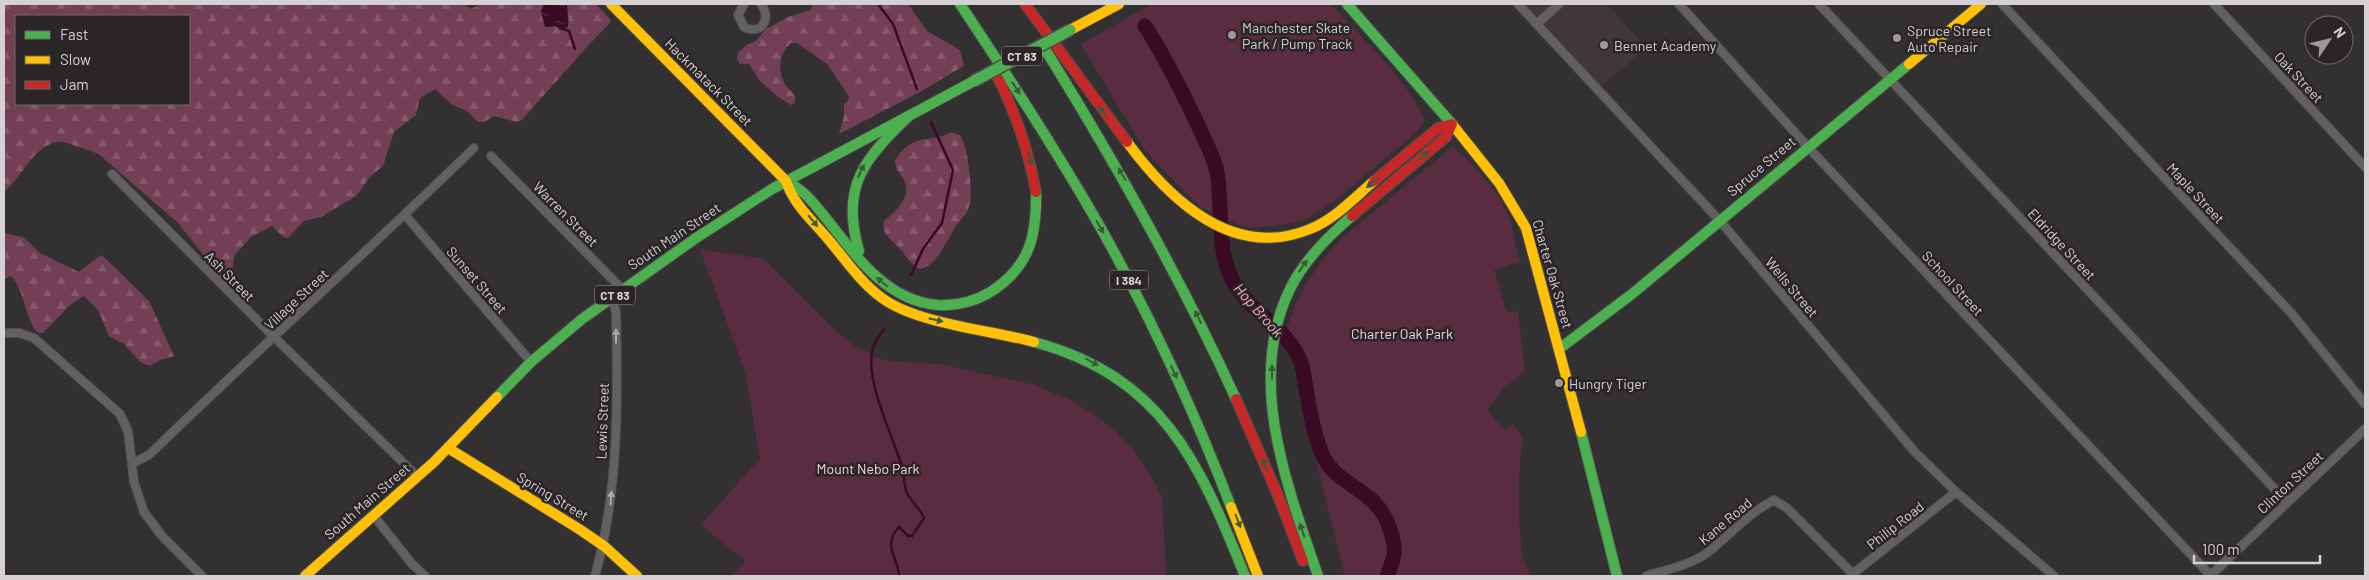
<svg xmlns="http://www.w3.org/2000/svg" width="2369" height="580" font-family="Barlow,sans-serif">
	<defs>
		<pattern id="forest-firs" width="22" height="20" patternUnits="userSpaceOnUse" patternTransform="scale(1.25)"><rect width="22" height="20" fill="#723f54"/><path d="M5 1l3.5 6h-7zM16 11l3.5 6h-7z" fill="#855a6c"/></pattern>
		<pattern id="water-ripples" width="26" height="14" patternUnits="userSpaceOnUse" patternTransform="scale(1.25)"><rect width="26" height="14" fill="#3a0a22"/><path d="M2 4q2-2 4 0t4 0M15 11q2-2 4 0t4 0" fill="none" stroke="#562d41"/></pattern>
	</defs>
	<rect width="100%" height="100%" fill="#333031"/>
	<path fill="#41373b" d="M1526 4H1606L1647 48 1601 86Z"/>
	<g fill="#592d3f">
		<path d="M1152 4H1330C1364 39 1403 75 1425 119L1418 131 1337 199 1305 220 1275 226 1248 228 1229 221 1199 206 1146 152 1081 44Z"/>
		<path d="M1453 146C1474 167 1501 191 1510 220 1514 234 1516 249 1520 262L1494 270 1507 313 1518 311 1525 371 1504 388 1487 410 1505 430 1514 424 1523 441C1517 466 1518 533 1523 558 1524 564 1529 570 1531 576H1345L1315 456 1311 418 1302 370 1284 337 1294 308 1306 284 1323 259 1342 238Z"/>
		<path d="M700 249 764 259 837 332 855 346 876 357 887 361 940 364 1035 385 1072 401 1095 415 1116 432 1134 451 1149 473 1162 496 1166 576H732L745 561 701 525 760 458 745 372Z"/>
	</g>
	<g fill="url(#forest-firs)" fill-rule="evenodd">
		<path d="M4 4H464L471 9 481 4H544L541 12 548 27 569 23 567 4H596L611 20 610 23 584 50 522 120 517 122 494 116 484 122H478L467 111 451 104 435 89 420 98 416 115 394 132 383 166 370 177 356 196 321 217 304 221 288 238 283 237 272 226 251 237 234 256 232 274 225 279 220 276 178 223 101 156C94 151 87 150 79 147 71 145 62 139 53 143 31 150 21 179 4 192ZM16 16H189V104H16Z"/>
		<path d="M813 4H908L927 31 960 50 964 66 920 92 839 134 844 116V104L848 101 849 96 828 65 797 43H791C779 54 777 70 785 84 787 88 792 91 795 96V103L791 105 777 96 760 81 749 64H740L737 59 738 53 746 45 756 41 766 29 788 17 811 10Z"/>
		<path d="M951 132 960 135C968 146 974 194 969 207 967 214 960 220 956 226 948 238 936 268 919 269 909 263 906 255 898 247 890 238 881 234 884 221 894 213 909 199 906 185 904 175 895 173 895 160 915 131 927 145 951 132Z"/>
		<path d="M4 233 23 237 40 253 79 272 101 255 105 258 149 301 174 356 160 360 150 366 140 362 124 344 109 336 98 310 84 296 70 305 43 333H38C24 317 26 293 11 276L4 279Z"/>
	</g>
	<path fill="url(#water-ripples)" d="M544 4H567L568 27 561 29 555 26 545 27 541 12Z"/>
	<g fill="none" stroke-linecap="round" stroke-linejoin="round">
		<g stroke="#3a0a22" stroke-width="2.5">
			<path d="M878 4 893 24 917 89"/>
			<path d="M560 28 569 31 575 49"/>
			<path d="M911 275 923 249 942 223 953 170 931 122"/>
			<path d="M884 329C881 334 876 339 874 345 862 377 893 435 902 467 905 476 903 484 907 493 912 503 920 508 924 518L912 536H908L899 527C881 546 899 558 899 576"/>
		</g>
		<path stroke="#3a0a22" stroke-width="15" d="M1145 26C1165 57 1181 89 1197 123 1204 139 1213 154 1217 172 1223 206 1216 245 1231 277 1247 312 1290 328 1302 365 1307 392 1312 434 1324 458 1341 489 1376 487 1390 529 1397 551 1395 556 1387 576"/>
		<g stroke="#4f4d4e" stroke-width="10">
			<g id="street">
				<path d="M744 4 738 15 744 27C762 36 772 18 761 4"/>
				<path d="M1518 4 1720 221 1914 451 1956 492 2054 576"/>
				<path d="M1679 4 1807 146 2211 576"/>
				<path d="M1819 4 2287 502"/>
				<path d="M2002 4 2292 314 2365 404"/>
				<path d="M2214 4 2365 167"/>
				<path d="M1537 24 1559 4"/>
				<path d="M491 156 623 290"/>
				<path d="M112 174 273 336 418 477"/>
				<path d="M405 215 531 362"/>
				<path d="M4 333H19L34 338 120 414 128 431 134 482 144 512 162 536 202 576"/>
				<path d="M132 464 150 454C256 351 367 252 474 148"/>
				<path d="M374 516 412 564 425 576"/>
				<path d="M595 576C619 491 618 400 616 312L612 298"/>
				<path d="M1646 576C1666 570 1690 565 1707 553 1730 535 1748 513 1774 500L1787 508 1853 574"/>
				<path d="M1850 576 1956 492"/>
				<path d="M2210 576 2365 429"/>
			</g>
		</g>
		<g stroke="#4f4d4e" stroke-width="12">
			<g id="fast">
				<path d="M960 4C1010 79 1059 154 1103 232 1152 320 1195 413 1231 507"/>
				<path d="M1347 4 1452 124"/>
				<path d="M1043 46C1114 160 1180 277 1236 399"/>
				<path d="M786 181C806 191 815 205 829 222 858 259 888 301 938 305 958 306 976 301 992 291 1030 266 1037 235 1036 192"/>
				<path d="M859 251C840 187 864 159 909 116"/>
				<path d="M1034 342C1163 377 1199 462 1245 576"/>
				<path d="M1559 349 1632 294 1909 64"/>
				<path d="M497 397 531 362 582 319 696 238 772 189 974 81"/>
				<path d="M1581 432 1617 576"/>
				<path d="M1318 576C1288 488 1246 382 1289 291 1303 261 1327 237 1352 216"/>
			</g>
		</g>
		<g stroke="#4f4d4e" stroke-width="12">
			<g id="slow">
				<path d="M611 4 786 181"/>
				<path d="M1070 30 1119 4"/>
				<path d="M1909 64 1981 4"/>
				<path d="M1452 124 1499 183 1526 228 1581 432"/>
				<path d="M1127 142C1169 199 1233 261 1310 229 1335 219 1354 198 1374 181"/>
				<path d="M786 181C794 205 812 220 828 239 845 259 860 282 882 298 917 324 991 330 1034 342"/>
				<path d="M448 448 579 529 604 546 637 576"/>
				<path d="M1231 507 1258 576"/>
				<path d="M305 576 434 462 497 397"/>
			</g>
		</g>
		<g stroke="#4f4d4e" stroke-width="12">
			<g id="jam">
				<path d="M1025 4 1127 142"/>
				<path d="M994 70C1015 110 1028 148 1036 192"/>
				<path d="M1352 216 1446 137 1452 124 1438 128 1374 181"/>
				<path d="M1236 399 1277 493 1303 561"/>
			</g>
		</g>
		<use href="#street" stroke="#626061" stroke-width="8"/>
		<use href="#fast" stroke="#4caf50" stroke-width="10"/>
		<use href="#slow" stroke="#ffc107" stroke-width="10"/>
		<use href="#jam" stroke="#c62828" stroke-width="10"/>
		<g stroke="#4f4d4e" stroke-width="14" stroke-linecap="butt">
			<path id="fast-bridge" d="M974 81 1070 30"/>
		</g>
		<use href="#fast-bridge" stroke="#4caf50" stroke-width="11"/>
	</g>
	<defs><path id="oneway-solid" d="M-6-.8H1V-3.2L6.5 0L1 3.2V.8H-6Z" transform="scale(1.25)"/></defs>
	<g fill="#385c37">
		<use href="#oneway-solid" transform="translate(1016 88) rotate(57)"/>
		<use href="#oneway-solid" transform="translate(1103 112) rotate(-128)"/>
		<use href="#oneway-solid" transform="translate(1423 156) rotate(-40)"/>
		<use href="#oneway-solid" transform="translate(1030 158) rotate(77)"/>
		<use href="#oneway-solid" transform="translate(861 171) rotate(-64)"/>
		<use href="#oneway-solid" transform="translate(1122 174) rotate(-120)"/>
		<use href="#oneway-solid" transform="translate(1372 183) rotate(140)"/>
		<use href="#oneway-solid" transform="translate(813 221) rotate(50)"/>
		<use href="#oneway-solid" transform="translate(1100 227) rotate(60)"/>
		<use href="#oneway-solid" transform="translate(1303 266) rotate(-55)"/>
		<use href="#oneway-solid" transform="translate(882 282) rotate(-140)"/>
		<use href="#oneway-solid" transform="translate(1198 317) rotate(-116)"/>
		<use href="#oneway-solid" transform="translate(936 320) rotate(13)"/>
		<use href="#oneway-solid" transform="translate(1092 362) rotate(28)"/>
		<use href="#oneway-solid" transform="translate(1174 372) rotate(65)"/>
		<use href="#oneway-solid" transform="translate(1272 372) rotate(-90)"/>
		<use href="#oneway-solid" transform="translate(1265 465) rotate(-113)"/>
		<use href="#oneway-solid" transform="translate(1238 521) rotate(69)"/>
		<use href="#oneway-solid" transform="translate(1302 530) rotate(-109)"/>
	</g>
	<g fill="#ada9aa">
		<use href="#oneway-solid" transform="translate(616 336) rotate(-90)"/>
		<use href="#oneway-solid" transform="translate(611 498) rotate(-86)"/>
	</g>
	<g fill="#9c999a" stroke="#2a2527" stroke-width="2">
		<circle cx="1232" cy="35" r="5"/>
		<circle cx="1897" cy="38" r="5"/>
		<circle cx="1604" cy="45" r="5"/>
		<circle cx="1559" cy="383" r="5"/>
	</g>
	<g text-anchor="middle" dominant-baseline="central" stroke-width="5" stroke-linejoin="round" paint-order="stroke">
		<g fill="#2a2527" stroke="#a29d9f" stroke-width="1">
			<rect x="1002" y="46.5" width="40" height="19" rx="4"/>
			<rect x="1110" y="270.5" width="38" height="19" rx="4"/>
			<rect x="595" y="285.5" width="40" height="19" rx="4"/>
		</g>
		<g font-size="12" font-weight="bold" fill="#d5d1d2">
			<text x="1022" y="56">CT 83</text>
			<text x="1129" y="280">I 384</text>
			<text x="615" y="295">CT 83</text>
		</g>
		<g font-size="14" fill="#d5d1d2" stroke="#2a2527" text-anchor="start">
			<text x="1242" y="27">Manchester Skate<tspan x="1242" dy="16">Park / Pump Track</tspan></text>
			<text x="1907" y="30">Spruce Street<tspan x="1907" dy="16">Auto Repair</tspan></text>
			<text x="1614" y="45">Bennet Academy</text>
			<text x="1569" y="383">Hungry Tiger</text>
		</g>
		<g font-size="14" fill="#d5d1d2" stroke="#2a2527">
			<text transform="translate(2299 77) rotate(47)">Oak Street</text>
			<text transform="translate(709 82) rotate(45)">Hackmatack Street</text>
			<text transform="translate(1761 166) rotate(-40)">Spruce Street</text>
			<text transform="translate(2196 193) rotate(47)">Maple Street</text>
			<text transform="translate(566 214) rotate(45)">Warren Street</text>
			<text transform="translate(674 236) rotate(-34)">South Main Street</text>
			<text transform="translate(2062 244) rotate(47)">Eldridge Street</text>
			<text transform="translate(1553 274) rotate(74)">Charter Oak Street</text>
			<text transform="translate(230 276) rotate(45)">Ash Street</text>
			<text transform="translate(477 280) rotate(49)">Sunset Street</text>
			<text transform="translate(1953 283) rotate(47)">School Street</text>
			<text transform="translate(1792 287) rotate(50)">Wells Street</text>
			<text transform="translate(296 299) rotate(-43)">Village Street</text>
			<text transform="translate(602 421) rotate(-88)">Lewis Street</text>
			<text transform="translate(2290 482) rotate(-43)">Clinton Street</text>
			<text transform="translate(553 496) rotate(31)">Spring Street</text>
			<text transform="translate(367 501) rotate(-41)">South Main Street</text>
			<text transform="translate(1725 521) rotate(-40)">Kane Road</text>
			<text transform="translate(1895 525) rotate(-38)">Philip Road</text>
		</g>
		<g font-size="14" fill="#f7d1de" stroke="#2a2527">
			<text x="1402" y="333">Charter Oak Park</text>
			<text x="868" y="468">Mount Nebo Park</text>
		</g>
		<g font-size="15" font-style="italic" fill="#fab0cb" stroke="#2a2527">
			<text transform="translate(1259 310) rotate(49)">Hop Brook</text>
		</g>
	</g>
	<rect width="2369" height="580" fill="none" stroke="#d5d1d2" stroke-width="10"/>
	<rect x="15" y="15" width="175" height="90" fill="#2a2527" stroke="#6e6a6b"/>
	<rect x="25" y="31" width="25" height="8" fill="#4caf50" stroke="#6e6a6b"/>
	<text x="60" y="40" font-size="15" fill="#d5d1d2">Fast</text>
	<rect x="25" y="56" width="25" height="8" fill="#ffc107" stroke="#6e6a6b"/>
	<text x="60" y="65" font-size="15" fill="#d5d1d2">Slow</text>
	<rect x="25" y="81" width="25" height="8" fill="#c62828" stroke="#6e6a6b"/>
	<text x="60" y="90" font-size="15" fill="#d5d1d2">Jam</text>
	<g transform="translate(2329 40) rotate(55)"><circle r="24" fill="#2a2527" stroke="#6e6a6b"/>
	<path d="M0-4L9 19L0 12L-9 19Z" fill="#9c999a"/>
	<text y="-8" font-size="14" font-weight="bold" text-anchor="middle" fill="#d5d1d2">N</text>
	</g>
	<path d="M2194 555v8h126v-8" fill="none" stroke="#d5d1d2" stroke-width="2.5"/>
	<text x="2202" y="555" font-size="15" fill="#d5d1d2" stroke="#2a2527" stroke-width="4" paint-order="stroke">100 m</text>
</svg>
